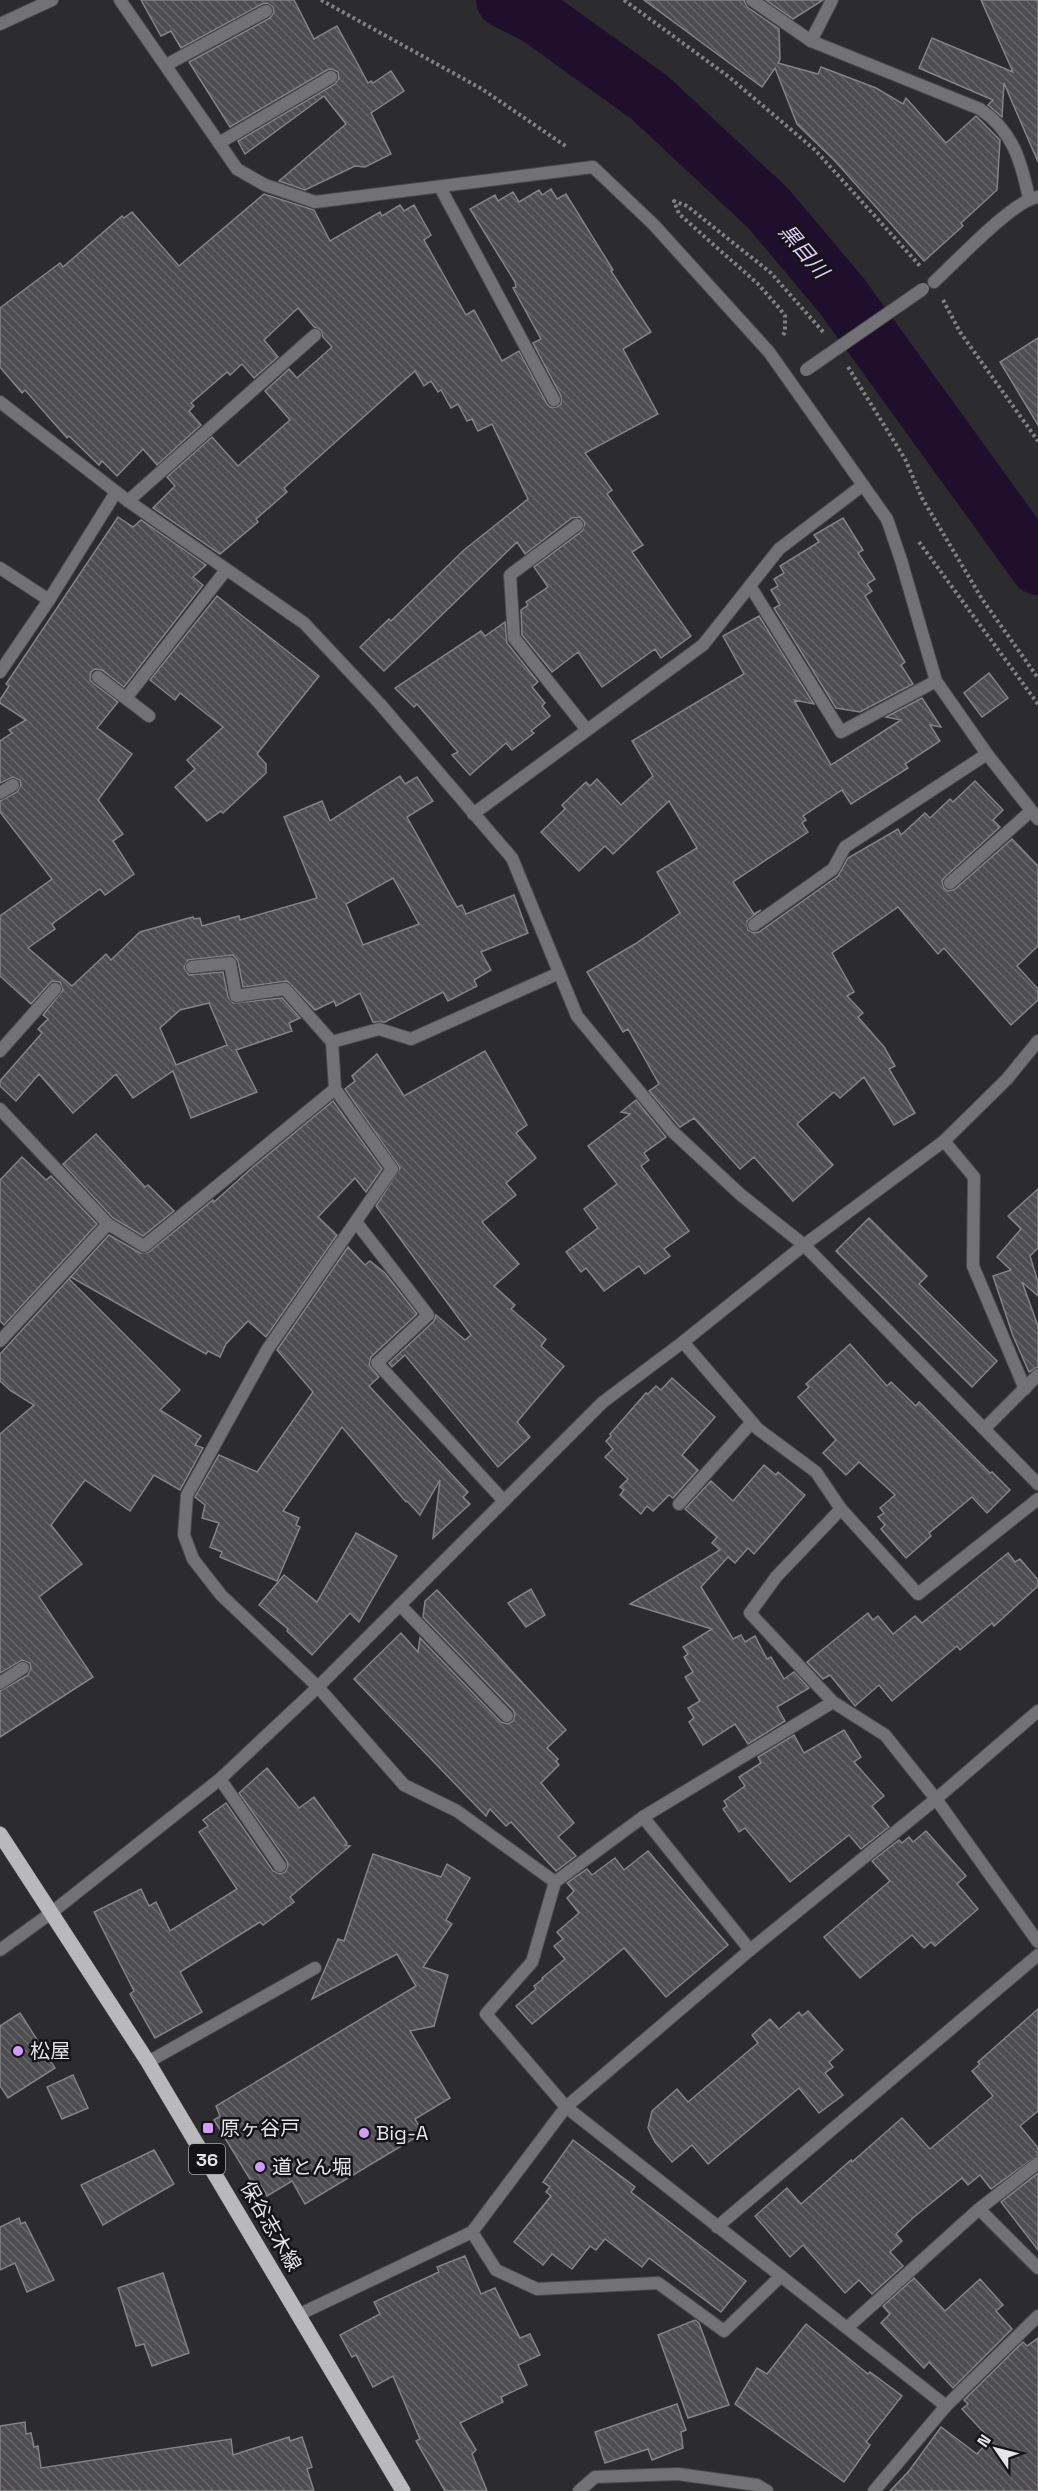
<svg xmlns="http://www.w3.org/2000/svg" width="1038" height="2491" font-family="'Space Grotesk','Noto Sans JP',sans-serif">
	<defs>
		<pattern id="building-back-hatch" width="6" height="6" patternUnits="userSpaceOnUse" patternTransform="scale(1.5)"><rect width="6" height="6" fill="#4e4d50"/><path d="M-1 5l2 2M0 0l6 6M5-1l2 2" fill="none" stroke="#676669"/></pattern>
	</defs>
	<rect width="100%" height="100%" fill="#2c2b2d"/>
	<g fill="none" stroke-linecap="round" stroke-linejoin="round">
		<path stroke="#1f0f2c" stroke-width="56" d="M504 0 536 16 649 97 768 208 842 296 1038 567"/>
	</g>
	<g fill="url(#building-back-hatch)" stroke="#858386" stroke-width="1.5" fill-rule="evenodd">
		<path d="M141 0H294L314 39 337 26 368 83 371 81 373 83 391 71 404 91 371 113 391 154 365 167 355 166 305 190 279 181 346 124 324 96 245 154 238 141 335 84 339 78 338 72 332 69 327 70 230 127 189 62 270 18 274 12 273 7 267 3 262 4 181 48 171 31 161 36Z"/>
		<path d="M644 0H744L747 7 779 29 780 59 778 63 818 74 821 67 876 88 903 104 906 98 946 143 976 116 1000 140 997 190 961 223 963 226 924 261 835 161 797 124 775 68 762 87Z"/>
		<path d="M766 0H823L793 19Z"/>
		<path d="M981 0H1038V162L1004 83 1002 117 988 105 993 100 919 68 932 38 1013 72Z"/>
		<path d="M551 189 557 199 566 194 613 270 611 271 651 332 623 349 658 414 585 453 612 490 607 494 643 545 632 552 691 636 661 658 655 649 602 687 578 652 552 672 522 635 521 610 528 605 526 602 548 587 534 567 582 531 585 523 580 517 572 518 525 554 517 542 384 671 360 647 389 619 391 621 464 550 528 499 492 424 478 431 472 419 467 421 458 404 451 408 441 390 438 392 431 381 424 386 415 371 284 488 287 492 256 519 258 522 220 554 153 508 175 486 167 477 212 437 238 466 290 420 265 391 289 369 297 378 332 347 323 337 321 330 314 327 298 308 264 340 278 357 254 378 242 364 230 375 227 372 191 403 194 406 189 411 201 425 157 465 143 449 117 476 102 461 99 465 69 436 67 438 25 390 22 393 0 367V308L60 263 63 267 122 216 124 218 132 212 179 266 264 194 314 210 330 241 380 212 382 216 400 205 404 211 414 205 431 235 424 240 466 315 474 310 502 361 519 351 547 404 550 407H557L561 404V396L533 343 541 339 513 288 516 287 515 282 470 209 495 195 498 201 513 192 519 202 539 190 542 195Z"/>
		<path d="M1038 338V425L1000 362Z"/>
		<path d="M118 517 133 527 141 520 206 565 193 577 203 585 124 687 102 670 95 669 91 672 90 680 93 683 118 702 97 728 132 754 98 800 123 834 113 841 134 874 105 895 100 889 52 924 55 929 28 948 72 986 106 954 111 960 140 932 193 917 194 919 200 918 202 926 239 916 240 920 317 898 284 817 322 801 330 821 400 776 405 784 417 777 433 801 407 817 457 907 462 905 466 914 514 895 528 933 481 952 491 970 474 980 477 986 448 1001 443 992 385 1022H373L360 993 336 1006 334 1001 315 1010 287 981 243 987 238 961 233 955 188 960 184 968 189 975 223 972 228 997 233 1003 282 998 300 1018 289 1023 292 1031 236 1050 257 1092 191 1118 173 1071 133 1098 116 1074 73 1113 39 1074 16 1101 0 1086V1081L42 1033 38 1029 48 1019 43 1015 63 990 60 982 52 981 31 1004 0 976V916L52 879 0 812V801L17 792 21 785 20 780 13 777 0 783V741L12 733 9 730 26 720 0 703V700L9 686 6 684ZM393 878 419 924 363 945 346 904ZM209 1003 227 1045 176 1065 160 1028 180 1010Z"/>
		<path d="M843 518 863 550 858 553 875 579 867 584 872 591 865 596 905 662 901 665 913 684 860 712 836 708 774 608 780 605 771 590 778 586 774 579 784 573 780 566 819 542 814 535Z"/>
		<path d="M217 596 319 676 257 754 266 764V773L223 813 221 811 207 821 175 787 195 769 187 760 223 727 180 693 175 700 150 680Z"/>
		<path d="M759 616 814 704 794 700 831 765 901 720 886 717 922 698 941 727 930 725 940 741 905 764 908 768 851 804 842 790 803 816 806 820 802 823 808 832 733 882 754 914 761 910 747 921 748 930 754 933 759 932 838 876 848 858 898 829 901 835 925 813 930 818 950 799 953 802 975 781 1003 810 993 820 1000 827 945 877 942 881 944 888 948 891 955 889 1012 839 1038 866V946L1017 966 1038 989V1000L1011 1025 944 948 938 954 898 907 832 953 854 992 847 996 863 1013 858 1017 884 1047 895 1066 889 1069 915 1113 894 1125 864 1077 840 1098 834 1092 797 1124 833 1165 793 1201 754 1157 740 1169 694 1118 680 1127 678 1125 649 1091 659 1084 628 1029 623 1032 587 972 635 944 680 913 657 872 697 848 669 801 613 854 605 846 579 871 541 832 565 809 562 805 586 782 590 786 597 779 621 805 653 776 632 741 744 674 723 636Z"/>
		<path d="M505 622 507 643 538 682 532 687 545 703 542 706 550 716 531 731 534 733 512 750 506 743 470 775 452 755 458 752 417 704 414 707 395 688 481 631 485 636Z"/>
		<path d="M989 673 1008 698 982 717 964 693Z"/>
		<path d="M485 1051 527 1125 516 1133 536 1158 506 1183 516 1195 482 1222 519 1264 494 1286 515 1305 511 1309 546 1339 541 1346 564 1366 517 1422 530 1437 498 1467 405 1355 392 1367 389 1363 434 1321 436 1315 465 1340 471 1335 376 1206 400 1168 345 1089 355 1081 352 1076 377 1054 404 1096Z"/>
		<path d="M636 1100 666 1137 644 1153 649 1160 641 1166 689 1231 664 1249 670 1256 645 1274 639 1266 604 1291 586 1268 581 1272 566 1252 598 1228 584 1209 617 1184 588 1146 630 1114 621 1112Z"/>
		<path d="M333 1101 382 1169 366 1192 355 1178 318 1217 337 1235 266 1337 248 1321 226 1344 220 1357 208 1351 206 1354 71 1277 69 1279 180 1390 160 1410 201 1436 195 1445 203 1448 180 1490 154 1475 130 1511 85 1480 51 1525 82 1564 39 1597 93 1677 0 1737V1691L28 1675 31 1668 30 1663 22 1660 0 1673V1434L34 1405 11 1391 0 1381V1354L109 1235 140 1253 149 1252 213 1200 214 1202 253 1167Z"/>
		<path d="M96 1134 145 1187 148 1185 174 1211 143 1236 113 1218 63 1164Z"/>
		<path d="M22 1157 46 1180 51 1176 97 1224 4 1325 0 1321V1180Z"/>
		<path d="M1038 1189V1248L1030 1256 1038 1282V1296L1022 1282 1038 1326V1367L1029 1372 1013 1336 993 1276 1011 1270 997 1257 1021 1229 1008 1216Z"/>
		<path d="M869 1218 927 1276 919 1284 997 1361 972 1387 836 1251Z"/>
		<path d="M348 1247 365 1265 370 1261 385 1273 417 1314 371 1357 369 1365 379 1377 369 1386 468 1492 463 1497 470 1504 433 1538 440 1480 420 1515 407 1501 406 1502 342 1427 283 1511 299 1518 296 1525 300 1527 277 1581 220 1557 222 1552 210 1547 219 1523 202 1518 205 1505 195 1497 219 1455 257 1472 313 1392 277 1350Z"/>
		<path d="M850 1344 887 1386 891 1382 916 1406 919 1402 990 1473 992 1472 1010 1490 987 1513 972 1497 929 1533 931 1536 906 1558 881 1529 885 1525 878 1517 884 1513 880 1508 895 1495 859 1462 846 1475 823 1453 836 1440 798 1397 809 1387 806 1384Z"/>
		<path d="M672 1378 715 1417 682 1455 698 1470 673 1498 669 1495 653 1511 647 1506 641 1514 620 1495 624 1490 620 1487 628 1479 605 1457 613 1449 606 1441 611 1436 610 1434 646 1393 648 1394 656 1386 661 1390Z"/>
		<path d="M764 1465 776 1475 778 1472 805 1495 754 1554 748 1548 735 1563 728 1557 701 1587 733 1639 741 1635 745 1642 755 1636 767 1659 771 1657 784 1679 794 1672 809 1688 777 1707 785 1721 748 1744 735 1724 703 1745 689 1722 694 1718 688 1708 700 1701 685 1677 693 1672 684 1657 688 1654 683 1647 712 1629 630 1604 720 1550 712 1543 717 1537 685 1509 711 1481 733 1501Z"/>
		<path d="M356 1533 397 1556 359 1622 350 1613 312 1655 287 1631 288 1629 259 1605 284 1575 317 1602Z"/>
		<path d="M1008 1553 1015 1562 1020 1559 1038 1580V1586L994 1626 992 1623 960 1650 957 1646 892 1701 879 1685 855 1706 830 1675 823 1679 807 1662 868 1613 873 1620 878 1616 893 1634 915 1616 922 1623Z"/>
		<path d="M531 1589 545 1615 526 1627 508 1603Z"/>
		<path d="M437 1590 566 1730 547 1748 558 1759 556 1761 559 1765 541 1783 574 1823 558 1837 576 1856 556 1871 511 1822 506 1826 490 1809 486 1816 354 1679 401 1633 418 1652 420 1638 501 1722 508 1724 513 1721 515 1715 513 1710 423 1617 425 1601Z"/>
		<path d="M844 1730 861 1757 854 1762 884 1796 872 1806 889 1827 861 1849 849 1835 790 1882 745 1828 739 1832 723 1809 727 1806 724 1801 745 1786 739 1777 761 1763 758 1757 794 1735 804 1753Z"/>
		<path d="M267 1768 299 1808 314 1797 347 1843 345 1845 350 1846 290 1897 294 1902 263 1925 260 1922 180 1972 202 2012 155 2038 130 1994 134 1991 94 1912 141 1889 149 1906 156 1902 170 1931 237 1889 199 1832 208 1826 203 1820 226 1803 273 1871 280 1874 285 1872 288 1866 287 1861 239 1793Z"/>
		<path d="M926 1831 966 1876 957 1884 978 1909 935 1946 931 1942 924 1948 912 1935 860 1978 824 1937 890 1881 872 1861 899 1840 902 1843 909 1837 913 1842Z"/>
		<path d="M648 1851 728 1945 666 1997 624 1948 532 2024 516 2006 536 1989 534 1986 543 1979 542 1978 565 1959 554 1946 563 1939 557 1932 579 1913 567 1898 574 1891 567 1883 587 1869 592 1875 615 1858 624 1870Z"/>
		<path d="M373 1854 441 1877 447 1864 470 1878 446 1920 452 1924 423 1967 448 1975 434 2026 410 2031 450 2098 415 2119 423 2133 305 2204 292 2181 267 2196 261 2186 256 2189 214 2120 220 2116 216 2106 416 1986 397 1954 312 1999 338 1939 344 1941Z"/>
		<path d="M1038 2009V2111L1020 2126 1038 2148V2155L991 2189 980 2175 968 2185 962 2178 914 2217 896 2234 902 2241 890 2252 903 2266 872 2294 859 2280 845 2293 803 2245 790 2257 755 2216 787 2188 801 2204 851 2160 852 2162 902 2118 930 2149 993 2096 972 2071 980 2064 978 2062Z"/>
		<path d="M808 2011 843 2050 829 2062 833 2067 825 2073 843 2095 819 2113 799 2088 708 2164 692 2145 672 2162 655 2142 648 2128 652 2111 677 2089 688 2102 758 2043 752 2035 770 2019 779 2029 799 2012 802 2016Z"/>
		<path d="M20 2013 55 2068 8 2098 0 2086V2026Z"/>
		<path d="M73 2075 88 2108 62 2119 47 2087Z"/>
		<path d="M573 2140 635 2187 631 2192 746 2281 721 2312 649 2258 642 2267 605 2239 596 2250 590 2246 572 2269 552 2254 543 2265 514 2242 551 2196 546 2192 550 2187 543 2182Z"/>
		<path d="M154 2150 174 2184 103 2225 81 2185Z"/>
		<path d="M1038 2173V2250L1001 2202Z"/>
		<path d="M19 2218 21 2224 25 2222 54 2280 27 2292 15 2263 0 2270V2227Z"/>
		<path d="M465 2256 481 2294 495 2288 520 2338 530 2334 540 2355 518 2365 527 2385 501 2397 503 2402 460 2423 476 2450 472 2454 487 2491H445L416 2441 420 2439 393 2376 373 2387 356 2355 352 2357 340 2335 380 2314 374 2302 439 2272 437 2267Z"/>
		<path d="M163 2273 189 2353 152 2366 144 2344 136 2346 118 2288Z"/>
		<path d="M914 2278 945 2311 980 2279 1003 2305 996 2311 1012 2329 953 2388 929 2362 924 2368 881 2323 890 2314 883 2306Z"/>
		<path d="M695 2320 699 2323 729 2405 688 2418 658 2335Z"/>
		<path d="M806 2324 868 2374 870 2372 902 2396 866 2442 870 2445 844 2482 735 2404 757 2368 767 2374Z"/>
		<path d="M1038 2338V2491H890L909 2471 941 2427 977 2454 990 2439 962 2409 968 2404 964 2400 1023 2342 1027 2346Z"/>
		<path d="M677 2404 686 2430 681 2432 683 2448 652 2460 648 2449 605 2463 595 2432Z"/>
		<path d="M25 2422 26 2434 31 2433 34 2447 38 2446 41 2468 231 2439 233 2455 289 2437 290 2441 302 2437 312 2467 307 2469 314 2491H0V2426Z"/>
	</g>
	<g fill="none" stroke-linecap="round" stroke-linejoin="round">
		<g stroke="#4a494b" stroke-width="14">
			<g id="service">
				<path d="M166 65 266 11"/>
				<path d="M219 143 331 77"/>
				<path d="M750 586 841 732 936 681"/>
				<path d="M98 677 149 716"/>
				<path d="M126 698 226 570"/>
				<path d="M0 793 13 785"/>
				<path d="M950 883 1031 811"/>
				<path d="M192 967 230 963 236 996 285 989 332 1042"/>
				<path d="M0 1051 55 989"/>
				<path d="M0 1109 108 1224 144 1246 335 1089 332 1042 379 1029 411 1039 559 973"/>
				<path d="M944 1141 974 1177 973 1266 1025 1389"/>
				<path d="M356 1222 428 1315 377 1363 504 1501"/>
				<path d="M679 1504 752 1422"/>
				<path d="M841 1509 918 1594 1038 1499"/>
				<path d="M400 1605 507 1716"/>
				<path d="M0 1683 23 1668"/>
				<path d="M318 1687 221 1595 193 1559 184 1535 187 1495 267 1350 392 1169 335 1089"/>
				<path d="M220 1779 280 1866"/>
				<path d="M148 2062 315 1968"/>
				<path d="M472 2232 496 2270 537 2289 658 2283 724 2331 781 2276"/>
			</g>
		</g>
		<g stroke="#4a494b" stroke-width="14">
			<g id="minor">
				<path d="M120 0 237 169 265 185 315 202 593 167 654 225 769 352 887 519 901 560 936 681 987 754 1038 819"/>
				<path d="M752 0 811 41 980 109C1013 131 1021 161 1029 198"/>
				<path d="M0 24 52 0"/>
				<path d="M811 41 832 0"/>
				<path d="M440 187 554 400"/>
				<path d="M0 402 128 501 304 623 380 704 512 858 577 1016 672 1131 741 1195 804 1245 683 1342 603 1402 318 1687 220 1779 51 1913 0 1950"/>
				<path d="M128 501 315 335"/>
				<path d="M577 525 510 575 514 638 587 730"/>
				<path d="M0 568 49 600"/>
				<path d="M0 672 49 600 116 492"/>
				<path d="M473 814 703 645 779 549 863 485"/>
				<path d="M754 925 833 869 845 847 987 754"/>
				<path d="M1038 1041 1007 1079 944 1141 804 1245 1038 1484"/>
				<path d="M0 1341 108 1224"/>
				<path d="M683 1342 758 1429 816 1472 841 1509 776 1577 750 1613 833 1702 885 1735 936 1799 1038 1942"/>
				<path d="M984 1429 1038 1375"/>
				<path d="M318 1687 404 1785 457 1811 555 1882"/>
				<path d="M833 1702 643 1817 555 1882 532 1962 486 2014 566 2107 946 2406"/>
				<path d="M643 1817 750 1950"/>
				<path d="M979 2209 1038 2268"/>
				<path d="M717 2227 1038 1955"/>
				<path d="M298 2315 472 2232 566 2107 750 1950 936 1799 1038 1711"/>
				<path d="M848 2327 979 2209 1038 2163"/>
				<path d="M579 2491 595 2477 678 2474 757 2485 767 2491"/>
				<path d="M874 2491 946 2406 1038 2316"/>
			</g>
		</g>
		<g stroke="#4a494b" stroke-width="14">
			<path id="tertiary" d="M934 282C956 262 1012 201 1038 197"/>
		</g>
		<g stroke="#4a494b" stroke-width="16">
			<path id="primary" d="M0 1834 148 2062 403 2491"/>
		</g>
		<g stroke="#818082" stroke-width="4" stroke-dasharray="3 3" stroke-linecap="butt">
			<path d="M321 0 482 89 567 147"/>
			<path d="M624 0 729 77 815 150 921 267"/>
			<path d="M943 300 960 332 1038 441"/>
			<path d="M783 335 785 332V316L780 309 758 284 679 214 674 201 687 206 771 273 824 333"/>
			<path d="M848 367 905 459 922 498 982 599 1038 678"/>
			<path d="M919 542 1038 704"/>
		</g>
		<use href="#service" stroke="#727173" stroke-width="12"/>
		<use href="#minor" stroke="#727173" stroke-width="12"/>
		<use href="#tertiary" stroke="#727173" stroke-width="12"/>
		<use href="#primary" stroke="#b9b8ba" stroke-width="15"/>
		<g stroke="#4a494b" stroke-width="14" stroke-linecap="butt">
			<path id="minor-bridge" d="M806 370 923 289"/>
		</g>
		<use href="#minor-bridge" stroke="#727173" stroke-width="12"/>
	</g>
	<g fill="#d09dff" stroke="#141315" stroke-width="2">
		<circle cx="18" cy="2051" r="6"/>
		<rect x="202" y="2122" width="12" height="12" rx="3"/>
		<circle cx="364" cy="2133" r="6"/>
		<circle cx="260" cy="2167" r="6"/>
	</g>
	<g text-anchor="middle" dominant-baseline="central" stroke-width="5" stroke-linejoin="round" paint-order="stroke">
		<rect fill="#141315" stroke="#a6a5a7" stroke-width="1.5" x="189" y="2144" width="36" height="30" rx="4.5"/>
		<g font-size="18" font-weight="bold" fill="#e5e4e6">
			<text x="207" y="2159">36</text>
		</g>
		<g font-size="20" fill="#e5e4e6" stroke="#141315" text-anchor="start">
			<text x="30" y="2051">松屋</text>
			<text x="220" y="2128">原ヶ谷戸</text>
			<text x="376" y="2133">Big-A</text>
			<text x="272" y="2167">道とん堀</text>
		</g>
		<g font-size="20" fill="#e5e4e6" stroke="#141315">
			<text transform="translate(271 2226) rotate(60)">保谷志木線</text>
		</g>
		<g font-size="21" font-style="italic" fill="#e2cafb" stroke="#141315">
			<text transform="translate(804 251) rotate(50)">黒目川</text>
		</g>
	</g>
	<g transform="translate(996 2449) rotate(305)" stroke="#141315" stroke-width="4.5" paint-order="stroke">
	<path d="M0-4.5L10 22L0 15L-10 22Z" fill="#e5e4e6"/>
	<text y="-9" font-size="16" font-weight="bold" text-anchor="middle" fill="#e5e4e6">N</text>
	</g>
</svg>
